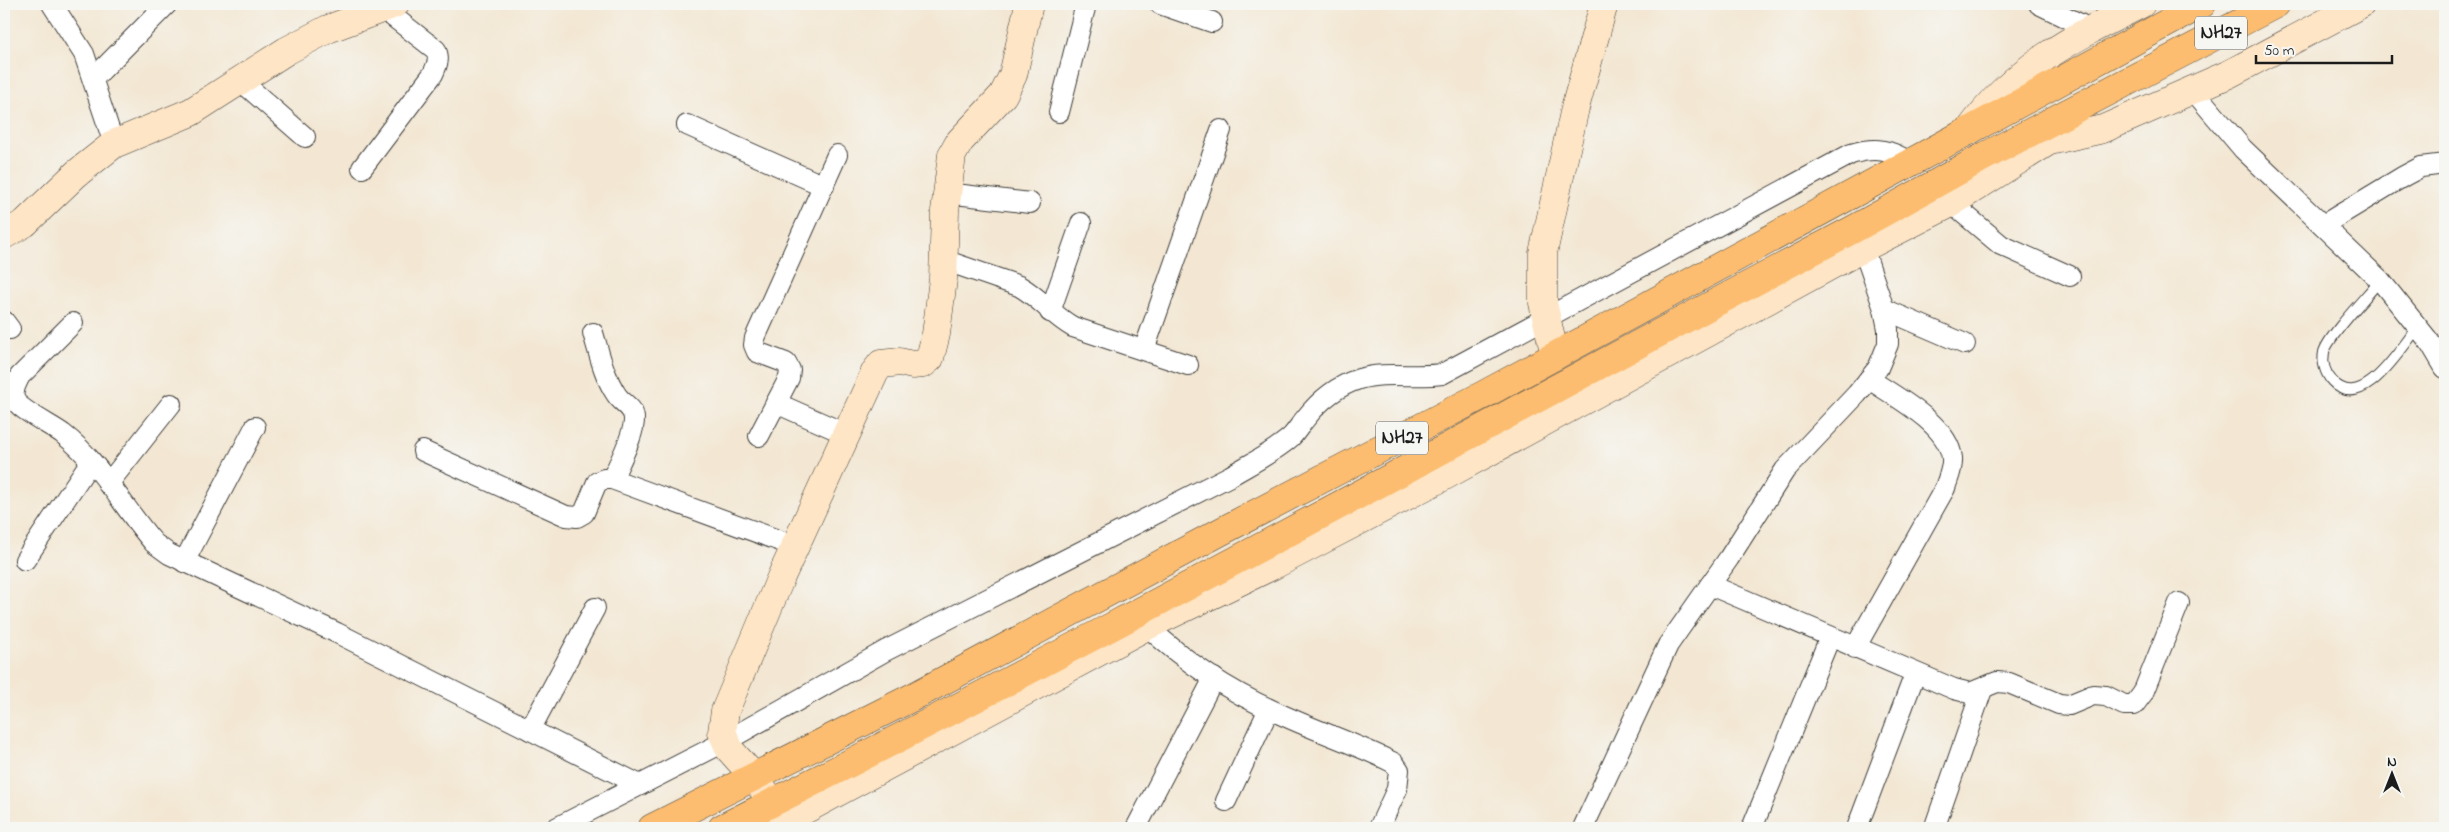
<svg xmlns="http://www.w3.org/2000/svg" width="2449" height="832" font-family="'Indie Flower',sans-serif">
	<rect width="100%" height="100%" fill="#f6f6f2"/>
	<filter id="ink" filterUnits="userSpaceOnUse"><feTurbulence type="fractalNoise" baseFrequency=".02" numOctaves="2"/><feDisplacementMap in="SourceGraphic" scale="10" xChannelSelector="R" yChannelSelector="G"/><feConvolveMatrix kernelMatrix="1 2 1 2 8 2 1 2 1" color-interpolation-filters="sRGB"/></filter>
	<filter id="wash" filterUnits="userSpaceOnUse"><feTurbulence type="fractalNoise" baseFrequency=".0096" numOctaves="4" result="noise"/><feDisplacementMap in="SourceGraphic" scale="20" xChannelSelector="R" yChannelSelector="G"/><feGaussianBlur stdDeviation="1.12" result="paint"/><feColorMatrix in="noise" values="0 0 0 0 0 0 0 0 0 0 0 0 0 0 0 0 0 1.4 0 .05"/><feComposite in="paint" operator="in"/></filter>
	<g filter="url(#wash)">
		<rect width="100%" height="100%" fill="#f3e7d3"/>
	</g>
	<g filter="url(#ink)">
		<g fill="none" stroke-linecap="round" stroke-linejoin="round">
			<g stroke="#3c3a37" stroke-width="12">
				<path id="lane" d="M2380 280C2368 295 2329 335 2324 352 2322 362 2325 373 2332 381 2362 414 2400 349 2418 327"/>
			</g>
			<g stroke="#3c3a37" stroke-width="22">
				<g id="street">
					<path d="M52 4 84 54 114 144"/>
					<path d="M1160 4 1212 22"/>
					<path d="M2039 4 2090 29"/>
					<path d="M94 78 167 4"/>
					<path d="M241 81 305 137"/>
					<path d="M2193 90 2243 149 2380 280 2429 341 2445 368"/>
					<path d="M1059 112 1086 4"/>
					<path d="M687 125 824 186"/>
					<path d="M362 168 433 74C437 65 440 59 436 50L382 8"/>
					<path d="M947 193 1030 203"/>
					<path d="M1951 203 2001 245 2070 276"/>
					<path d="M2323 225 2404 176 2421 167 2445 164"/>
					<path d="M944 260 1019 286C1039 297 1053 316 1073 327L1188 365"/>
					<path d="M1884 309 1965 344"/>
					<path d="M1050 312 1081 223"/>
					<path d="M4 321 10 329"/>
					<path d="M73 323 20 376C17 382 12 390 14 398 17 409 53 426 63 434 101 463 123 508 154 543L169 554 337 633 640 785"/>
					<path d="M593 333C599 353 604 376 616 394 621 403 633 406 634 418 635 434 619 463 612 479"/>
					<path d="M1144 350 1221 130"/>
					<path d="M776 403 846 434"/>
					<path d="M759 436 789 378 790 370 786 363 757 352 754 345 755 338 837 155"/>
					<path d="M423 451 566 516 577 517 584 513 597 482 604 479H612L794 546"/>
					<path d="M108 484 171 404"/>
					<path d="M25 560 91 461"/>
					<path d="M184 562 255 427"/>
					<path d="M1710 585 1954 689 1970 693 1997 682 2009 683 2059 704 2069 705 2093 695 2106 696 2124 705H2134L2143 693 2179 603"/>
					<path d="M1147 626C1185 662 1230 692 1278 713 1316 731 1357 744 1394 763L1399 770 1397 789 1379 828"/>
					<path d="M1855 648 1945 488C1948 478 1953 469 1952 458 1948 424 1894 396 1869 379"/>
					<path d="M530 730 595 608"/>
					<path d="M1226 801 1269 709"/>
					<path d="M1935 826 1982 690"/>
					<path d="M556 828 726 741 885 651 1230 476C1250 464 1273 453 1291 437 1296 432 1300 425 1305 419 1319 401 1337 386 1359 379 1385 371 1415 378 1442 374L1851 154C1875 147 1890 149 1911 163"/>
					<path d="M1136 828 1214 678"/>
					<path d="M1583 828 1668 645 1729 558 1785 470 1857 394 1878 368 1888 344V329L1884 309 1863 248"/>
					<path d="M1752 828 1830 637"/>
					<path d="M1857 828 1915 674"/>
				</g>
			</g>
			<g stroke="#3c3a37" stroke-width="29">
				<g id="secondary">
					<path d="M1969 131C2016 66 2071 39 2141 4"/>
					<path d="M2031 145 2103 129 2229 74 2361 4"/>
					<path d="M4 235 25 223 76 174 114 144 191 112 286 51 328 29 395 4"/>
					<path d="M1555 356 1543 303V253L1575 108 1604 4"/>
					<path d="M789 818 773 803 755 778 730 750 722 732 725 711 781 577 875 372 881 364 900 362 912 365 923 364 930 358 936 334 943 279 945 211 952 155 960 141 1003 95 1013 75 1029 4"/>
					<path d="M771 828 1147 626 1274 565 1441 478 1863 248 1951 203 2049 141"/>
				</g>
			</g>
			<g stroke="#3c3a37" stroke-width="29">
				<g id="highway">
					<path d="M652 828 911 698 1222 531 1485 394 2202 4"/>
					<path d="M722 828C1103 637 1477 429 1854 229L1987 155 2276 4"/>
				</g>
			</g>
			<use href="#lane" stroke="#fff" stroke-width="10"/>
			<use href="#street" stroke="#fff" stroke-width="20"/>
			<use href="#secondary" stroke="#fee5c5" stroke-width="28"/>
			<use href="#highway" stroke="#fcbd6f" stroke-width="28"/>
		</g>
	</g>
	<g text-anchor="middle" dominant-baseline="central" stroke-width="5" stroke-linejoin="round" paint-order="stroke">
		<g fill="#f6f6f2" stroke="#5d5d5c" stroke-width="1">
			<rect x="2195" y="16.5" width="52" height="33" rx="4"/>
			<rect x="1376" y="421.5" width="52" height="33" rx="4"/>
		</g>
		<g font-size="19" font-weight="bold" fill="#1c1c1c">
			<text x="2221" y="33">NH27</text>
			<text x="1402" y="438">NH27</text>
		</g>
	</g>
	<rect width="2449" height="832" fill="none" stroke="#f6f6f2" stroke-width="20"/>
	<g transform="translate(2392 774)" stroke="#f6f6f2" stroke-width="4" paint-order="stroke">
	<path d="M0-4L9 19L0 12L-9 19Z" fill="#1c1c1c"/>
	<text y="-8" font-size="14" font-weight="bold" text-anchor="middle" fill="#1c1c1c">N</text>
	</g>
	<path d="M2256 55v8h136v-8" fill="none" stroke="#1c1c1c" stroke-width="2.5"/>
	<text x="2264" y="55" font-size="15" fill="#1c1c1c" stroke="#f6f6f2" stroke-width="4" paint-order="stroke">50 m</text>
</svg>
